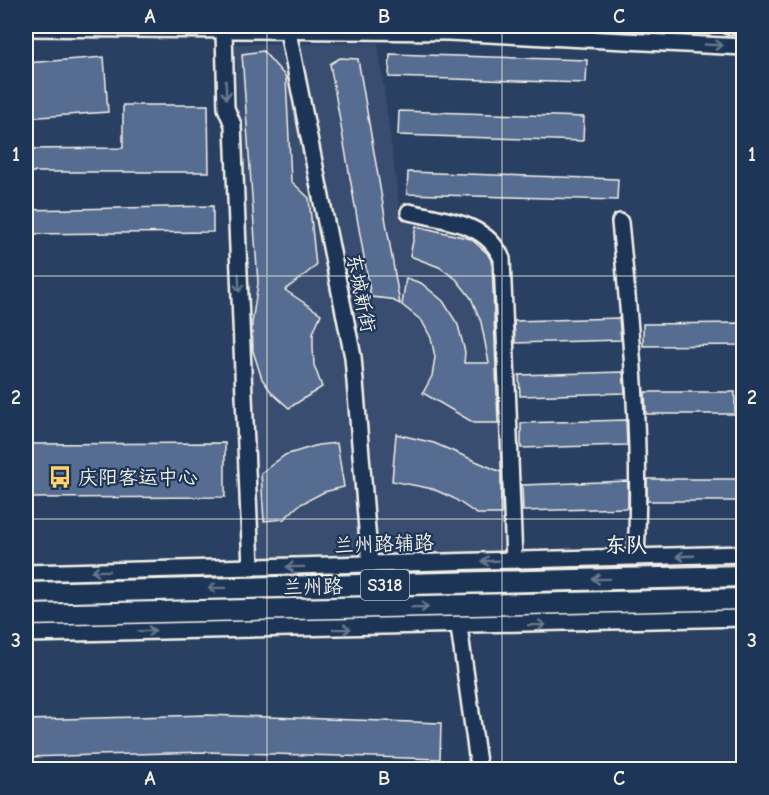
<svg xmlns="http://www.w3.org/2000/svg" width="769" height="795" font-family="'Comic Neue','LXGW WenKai TC',sans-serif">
	<rect width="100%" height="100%" fill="#294062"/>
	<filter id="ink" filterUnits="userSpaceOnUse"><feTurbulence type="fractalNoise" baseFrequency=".0167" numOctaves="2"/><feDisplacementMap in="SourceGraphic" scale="12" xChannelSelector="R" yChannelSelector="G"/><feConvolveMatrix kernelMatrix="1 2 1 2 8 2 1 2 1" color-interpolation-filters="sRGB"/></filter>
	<g filter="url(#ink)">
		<path fill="#374d70" d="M378 43 401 220 477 234 501 258 508 552 256 557 235 44Z"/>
		<g fill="#576c90" stroke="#f4f1e8" stroke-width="1.5">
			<path d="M263 51 286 77 291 181 309 198 316 266 285 290 321 314 313 333V348L314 365 322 387 289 408 272 393 262 379 253 351 252 323 258 283 242 54Z"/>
			<path d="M390 54 587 60 586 83 389 77Z"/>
			<path d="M104 57 108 112 26 118V63Z"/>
			<path d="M340 58 358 59 400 304 390 299 371 297 330 64Z"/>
			<path d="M123 105H208L209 172H28V149L123 148Z"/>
			<path d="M399 111 584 117 583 141 398 135Z"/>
			<path d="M408 172 618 179 617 200 407 194Z"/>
			<path d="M213 206V232L26 234V210Z"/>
			<path d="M416 226 471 239 487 253 492 262 498 423H474L423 393 432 376 435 357 431 338 422 321 402 305 406 278 421 283 443 301 458 325 465 352 464 363H489L481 322 471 298 456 279 439 267 410 256Z"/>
			<path d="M619 318 621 340 515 343 514 321Z"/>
			<path d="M744 323V345L643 346V324Z"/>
			<path d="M623 372 625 393 520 396 519 375Z"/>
			<path d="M645 392H735V414H646Z"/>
			<path d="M626 420 627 445 521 448V423Z"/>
			<path d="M396 434 434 443 501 472V514H477L453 498 433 489 392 481Z"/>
			<path d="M225 443V497L26 498V444Z"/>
			<path d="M337 443 344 487 324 492 299 505 284 519 264 521 261 473 285 455 318 445Z"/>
			<rect x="647" y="479" width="97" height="22"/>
			<path d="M628 481V508L523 511 522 485Z"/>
			<path d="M207 715 441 723 440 759 206 752 26 757V720Z"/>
		</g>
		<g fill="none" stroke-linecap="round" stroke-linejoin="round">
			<g stroke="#f4f1e8" stroke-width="20">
				<g id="minor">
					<path d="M728 26H744"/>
					<path d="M26 28 448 32 744 47"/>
					<path d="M224 31 226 108 233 125 251 568"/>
					<path d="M288 32 353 357 370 566"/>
					<path d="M409 212C443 220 487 222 502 259L514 560"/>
					<path d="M620 222C631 333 642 446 636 557"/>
					<path d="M26 573 744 554"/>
					<path d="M459 627 479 770"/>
					<path d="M26 634 744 618"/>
				</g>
			</g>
			<g stroke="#f4f1e8" stroke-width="24">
				<g id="major">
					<path d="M26 593 744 576"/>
					<path d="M26 615 744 599"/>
				</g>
			</g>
			<use href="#minor" stroke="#1d3557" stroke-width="15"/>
			<use href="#major" stroke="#1d3557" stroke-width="20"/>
		</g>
		<defs><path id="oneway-shaft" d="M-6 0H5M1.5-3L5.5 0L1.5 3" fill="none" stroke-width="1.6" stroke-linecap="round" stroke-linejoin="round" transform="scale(1.5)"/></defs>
		<g stroke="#68778a">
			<use href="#oneway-shaft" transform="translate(714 45) rotate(3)"/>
			<use href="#oneway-shaft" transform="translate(226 90) rotate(88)"/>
			<use href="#oneway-shaft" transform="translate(239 283) rotate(88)"/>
			<use href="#oneway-shaft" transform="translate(685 556) rotate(178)"/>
			<use href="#oneway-shaft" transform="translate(490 561) rotate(178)"/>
			<use href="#oneway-shaft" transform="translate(295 567) rotate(179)"/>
			<use href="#oneway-shaft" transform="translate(100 571) rotate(179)"/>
			<use href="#oneway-shaft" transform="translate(601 579) rotate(179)"/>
			<use href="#oneway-shaft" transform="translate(217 588) rotate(179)"/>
			<use href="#oneway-shaft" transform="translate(420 607) rotate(-1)"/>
			<use href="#oneway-shaft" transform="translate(537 625) rotate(-1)"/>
			<use href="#oneway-shaft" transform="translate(342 629) rotate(-1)"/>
			<use href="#oneway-shaft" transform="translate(147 631) rotate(-2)"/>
		</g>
	</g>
	<path fill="none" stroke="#f4f1e8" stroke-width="1.5" stroke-opacity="0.55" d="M267 26V770M502 26V770M26 276H744M26 519H744"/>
	<defs>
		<g id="bus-bare" transform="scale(1.8)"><path d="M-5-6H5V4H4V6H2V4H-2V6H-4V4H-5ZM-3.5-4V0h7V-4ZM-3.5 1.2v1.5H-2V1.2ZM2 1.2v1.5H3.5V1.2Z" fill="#ffd166" stroke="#1d3557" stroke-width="2.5" paint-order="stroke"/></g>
	</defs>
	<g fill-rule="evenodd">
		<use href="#bus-bare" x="60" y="477"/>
	</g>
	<g text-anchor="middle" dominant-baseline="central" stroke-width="4.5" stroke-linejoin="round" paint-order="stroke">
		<rect fill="#1d3557" stroke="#b4b9bc" stroke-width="1.5" x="361" y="570" width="48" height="30" rx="4.5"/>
		<g font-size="18" font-weight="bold" fill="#f4f1e8">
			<text x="385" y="585">S318</text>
		</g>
		<g font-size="20" fill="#f4f1e8" stroke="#1d3557">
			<text transform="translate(361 293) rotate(79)">东城新街</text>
			<text transform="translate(384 544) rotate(-2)">兰州路辅路</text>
			<text transform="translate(313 587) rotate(-1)">兰州路</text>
		</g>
		<g font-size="20" fill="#f4f1e8" stroke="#1d3557" text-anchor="start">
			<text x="78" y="477">庆阳客运中心</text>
		</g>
		<g font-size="21" font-weight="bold" fill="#f4f1e8" stroke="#1d3557">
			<text x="626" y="545">东队</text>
		</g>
	</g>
	<rect width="769" height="795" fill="none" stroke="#1d3557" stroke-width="66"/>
	<rect x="33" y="33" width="703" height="729" fill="none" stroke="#f4f1e8" stroke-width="2"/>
	<g font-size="20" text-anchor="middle" font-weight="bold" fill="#f4f1e8">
		<text x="150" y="23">A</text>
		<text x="384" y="23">B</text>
		<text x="619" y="23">C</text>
		<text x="16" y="161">1</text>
		<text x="752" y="161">1</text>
		<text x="16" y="404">2</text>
		<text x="752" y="404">2</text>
		<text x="16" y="647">3</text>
		<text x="752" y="647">3</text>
		<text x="150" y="785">A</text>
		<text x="384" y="785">B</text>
		<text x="619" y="785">C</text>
	</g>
</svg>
